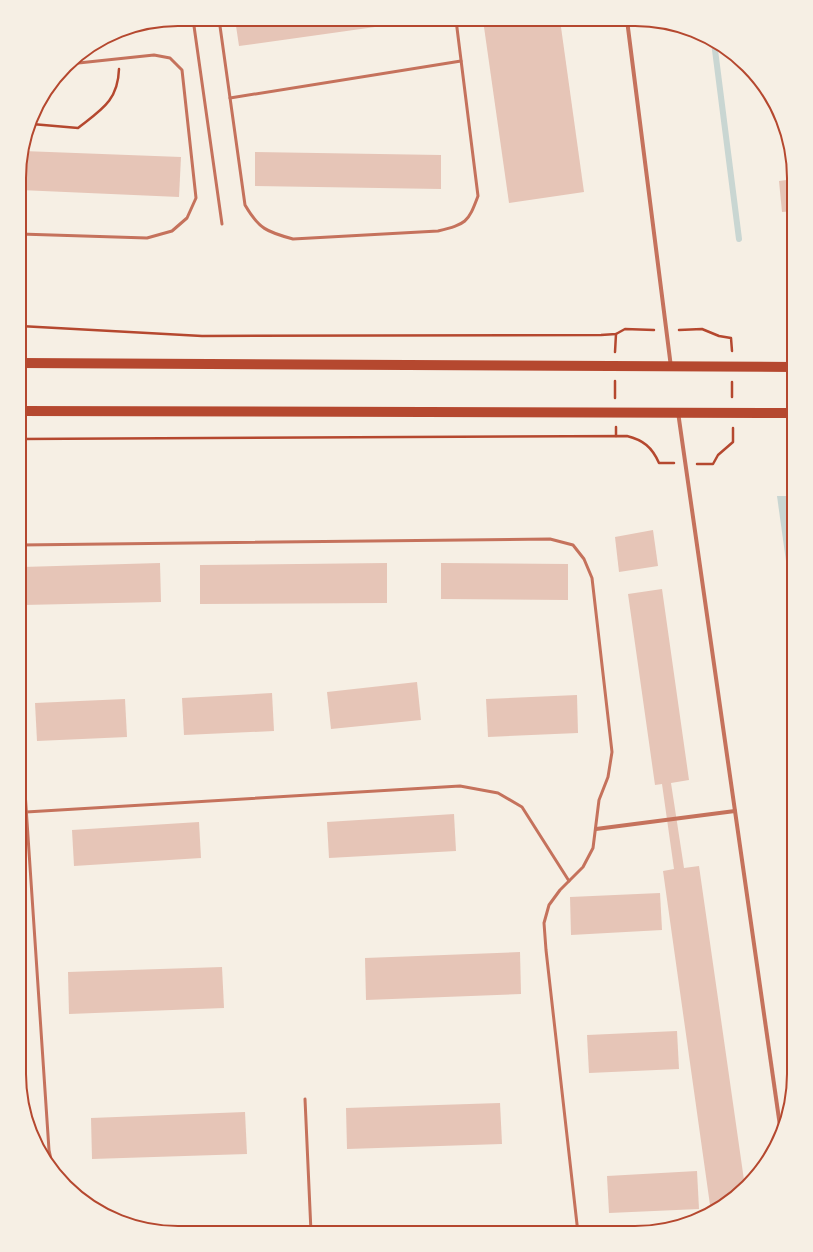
<svg xmlns="http://www.w3.org/2000/svg" width="813" height="1252" font-family="'DM Sans',sans-serif">
	<rect width="100%" height="100%" fill="#f6efe4"/>
	<path fill="#c9d6d2" d="M777 496H794V619Z"/>
	<g fill="none" stroke-linecap="round" stroke-linejoin="round">
		<path stroke="#c9d6d2" stroke-width="6" d="M714 42 739 239"/>
	</g>
	<g fill="#e6c5b7">
		<path d="M235 19 374 20 375 27 239 46Z"/>
		<path d="M483 20H560L584 192 509 203Z"/>
		<path d="M23 151 181 157 179 197 20 190V157Z"/>
		<path d="M255 152 441 155V189L255 186Z"/>
		<path d="M794 179V211L782 212 779 181Z"/>
		<path d="M653 530 658 566 619 572 615 537Z"/>
		<path d="M160 563 161 602 23 605 22 567Z"/>
		<path d="M387 563V603L200 604V565Z"/>
		<path d="M441 563 568 564V600L441 599Z"/>
		<path d="M662 589 689 780 671 783 684 868 699 866 745 1187 732 1200 711 1212 663 871 674 869 662 784 655 785 628 594Z"/>
		<path d="M417 682 421 720 331 729 327 692Z"/>
		<path d="M272 693 274 731 184 735 182 698Z"/>
		<path d="M577 695 578 733 488 737 486 699Z"/>
		<path d="M125 699 127 737 37 741 35 703Z"/>
		<path d="M454 814 456 851 329 858 327 822Z"/>
		<path d="M199 822 201 858 74 866 72 830Z"/>
		<path d="M660 893 662 930 571 935 570 897Z"/>
		<path d="M520 952 521 994 366 1000 365 958Z"/>
		<path d="M222 967 224 1008 69 1014 68 972Z"/>
		<path d="M677 1031 679 1069 589 1073 587 1035Z"/>
		<path d="M500 1103 502 1144 347 1149 346 1108Z"/>
		<path d="M245 1112 247 1154 92 1159 91 1118Z"/>
		<path d="M697 1171 699 1209 609 1213 607 1176Z"/>
	</g>
	<g fill="none" stroke-linecap="round" stroke-linejoin="round">
		<g stroke="#b5482f" stroke-width="2.5">
			<path d="M32 124 78 128C101 110 118 101 119 69"/>
			<path d="M20 326 202 336 601 335 616 334 625 329 654 330"/>
			<path d="M679 330 702 329 719 336 731 338 732 351"/>
			<path d="M615 352 616 334"/>
			<path d="M615 381V398"/>
			<path d="M732 382V397"/>
			<path d="M616 427V436"/>
			<path d="M20 439 627 436C643 440 652 447 659 463H674"/>
			<path d="M697 464H713L718 455 733 442V428"/>
		</g>
		<g stroke="#c5725c" stroke-width="3">
			<path d="M193 19 222 224"/>
			<path d="M219 19 245 205C259 229 267 232 293 239L438 231C466 224 468 223 478 196L456 20"/>
			<path d="M230 98 461 61"/>
			<path d="M20 234 147 238 172 231 187 218 196 198 182 70 170 58 154 55 69 64"/>
			<path d="M20 545 550 539 573 545 584 559 592 578 612 752 608 777 599 800 593 848 583 867 560 890 549 905 544 923 546 950 578 1233"/>
			<path d="M20 717 49 1150 54 1173"/>
			<path d="M26 812 460 786 498 793 522 807 569 881"/>
			<path d="M305 1099 311 1232"/>
		</g>
		<g stroke="#c5725c" stroke-width="4">
			<path d="M627 20 671 367"/>
			<path d="M678 412 781 1133"/>
			<path d="M596 829 735 811"/>
		</g>
		<g stroke="#b5482f" stroke-width="10">
			<path d="M20 363 794 367"/>
			<path d="M20 411 794 413"/>
		</g>
	</g>
	<path d="M0 0H813V1252H0ZM178 26H635A152 152 0 0 1 787 178V1074A152 152 0 0 1 635 1226H178A152 152 0 0 1 26 1074V178A152 152 0 0 1 178 26Z" fill="#f6efe4" fill-rule="evenodd"/>
	<path fill="none" stroke="#b5482f" stroke-width="2" d="M178 26H635A152 152 0 0 1 787 178V1074A152 152 0 0 1 635 1226H178A152 152 0 0 1 26 1074V178A152 152 0 0 1 178 26Z"/>
</svg>
